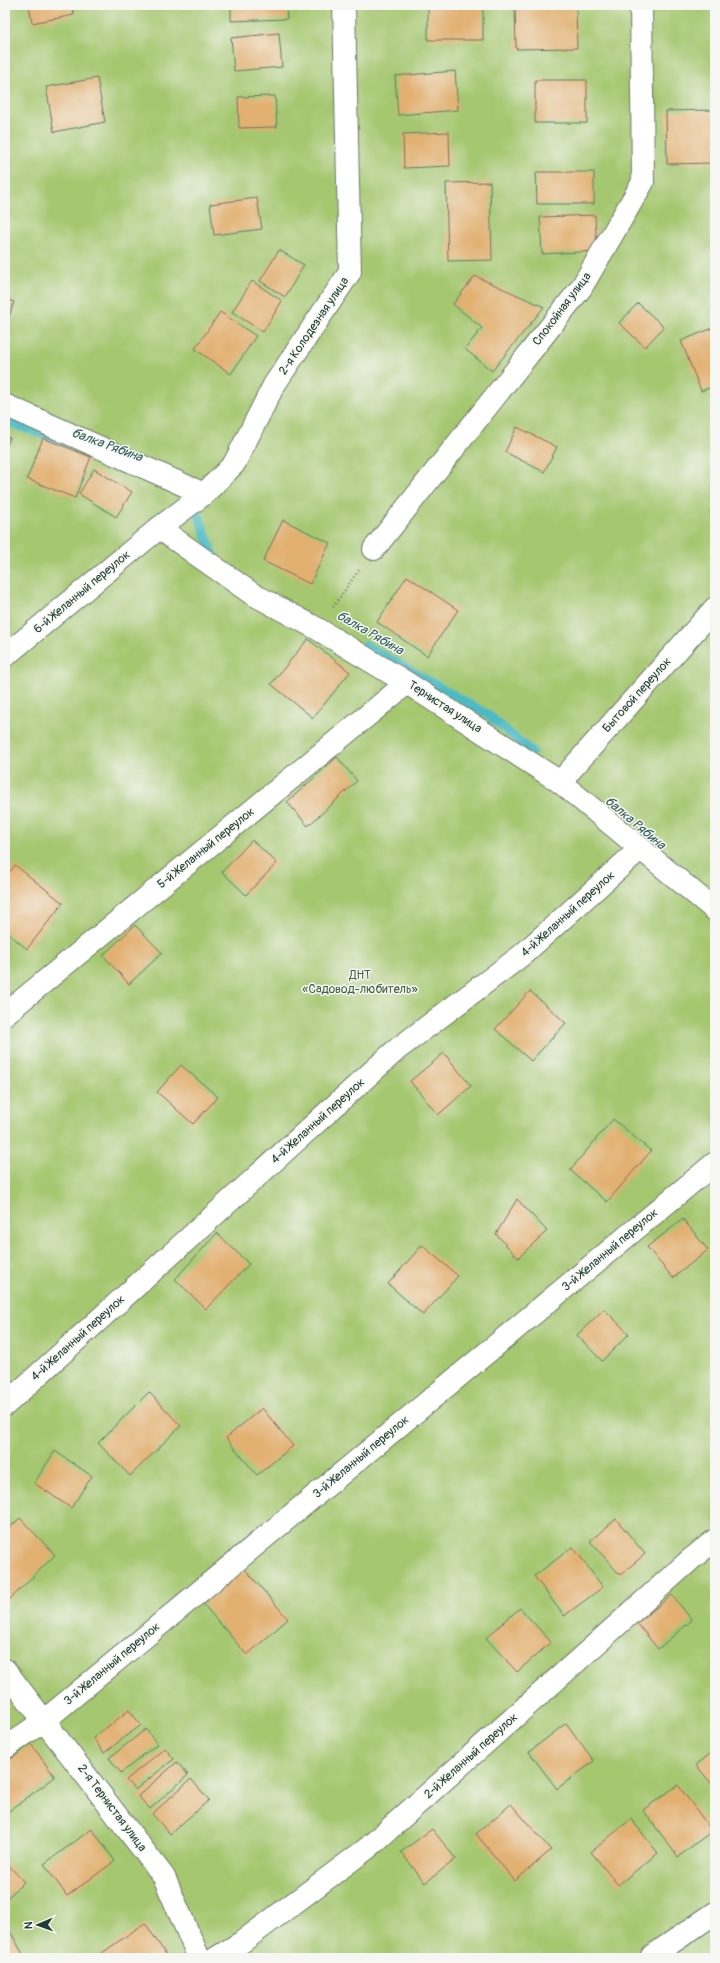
<svg xmlns="http://www.w3.org/2000/svg" width="720" height="1963" font-family="Pangolin,sans-serif">
	<rect width="100%" height="100%" fill="#f6f6f2"/>
	<filter id="ink" filterUnits="userSpaceOnUse"><feTurbulence type="fractalNoise" baseFrequency=".025" numOctaves="2"/><feDisplacementMap in="SourceGraphic" scale="8" xChannelSelector="R" yChannelSelector="G"/><feConvolveMatrix kernelMatrix="1 2 1 2 8 2 1 2 1" color-interpolation-filters="sRGB"/></filter>
	<filter id="wash" filterUnits="userSpaceOnUse"><feTurbulence type="fractalNoise" baseFrequency=".012" numOctaves="4" result="noise"/><feDisplacementMap in="SourceGraphic" scale="16" xChannelSelector="R" yChannelSelector="G"/><feGaussianBlur stdDeviation="0.9" result="paint"/><feColorMatrix in="noise" values="0 0 0 0 0 0 0 0 0 0 0 0 0 0 0 0 0 1.4 0 .05"/><feComposite in="paint" operator="in"/></filter>
	<g filter="url(#wash)">
		<rect width="100%" height="100%" fill="#efdfbf"/>
		<rect fill="#a5c770" stroke="#628252" x="5" y="5" width="710" height="1953"/>
		<g fill="none" stroke-linecap="round" stroke-linejoin="round">
			<g stroke="#4cbac4" stroke-width="9">
				<path d="M5 421 66 443"/>
				<path d="M191 504 198 514 216 561"/>
				<path d="M365 645 487 714 532 752"/>
			</g>
		</g>
		<g id="blocks">
			<g fill="#e2b071">
				<path d="M29 5H72L74 15 32 23Z"/>
				<path d="M231 5H286L287 19 231 21Z"/>
				<rect x="428" y="5" width="55" height="35"/>
				<path d="M515 5H576L577 48 516 49Z"/>
				<path d="M279 33 282 67 234 71 231 38Z"/>
				<path d="M455 71 458 110 398 115 395 76Z"/>
				<path d="M97 78 105 122 54 132 46 87Z"/>
				<rect x="535" y="80" width="52" height="43"/>
				<path d="M275 96 277 127 239 128 238 97Z"/>
				<path d="M715 110V163L667 164 666 111Z"/>
				<path d="M449 132 450 166 404 168 403 134Z"/>
				<path d="M536 172H594V204H537Z"/>
				<path d="M490 182 492 260 448 261 446 183Z"/>
				<path d="M257 198 262 229 214 235 210 204Z"/>
				<path d="M595 215 597 251 542 254 540 217Z"/>
				<path d="M279 250 304 265 285 297 260 281Z"/>
				<path d="M475 276 544 307 492 371 465 349 482 328 453 304Z"/>
				<path d="M252 281 282 301 263 332 232 312Z"/>
				<path d="M5 299 14 302 5 328Z"/>
				<path d="M638 303 664 327 645 347 619 323Z"/>
				<path d="M220 312 256 336 231 374 195 349Z"/>
				<path d="M715 327V386L701 391 681 341Z"/>
				<path d="M517 427 557 447 544 472 505 452Z"/>
				<path d="M5 436 10 438 5 450Z"/>
				<path d="M43 438 91 457 75 498 27 479Z"/>
				<path d="M94 469 132 492 116 517 79 494Z"/>
				<path d="M283 520 330 543 310 584 263 561Z"/>
				<path d="M407 576 458 610 427 656 377 622Z"/>
				<path d="M308 639 350 672 313 718 271 684Z"/>
				<path d="M337 757 357 781 308 826 287 802Z"/>
				<path d="M252 840 277 863 246 895 222 872Z"/>
				<path d="M15 865 63 903 27 949 5 931V878Z"/>
				<path d="M135 925 162 953 129 984 103 955Z"/>
				<path d="M530 991 566 1023 531 1061 495 1029Z"/>
				<path d="M444 1053 471 1086 438 1115 410 1081Z"/>
				<path d="M181 1065 218 1097 193 1124 157 1092Z"/>
				<path d="M613 1119 651 1151 607 1202 570 1170Z"/>
				<path d="M517 1199 547 1231 518 1258 496 1234Z"/>
				<path d="M683 1219 708 1250 673 1278 647 1247Z"/>
				<path d="M217 1233 249 1264 206 1309 175 1279Z"/>
				<path d="M422 1245 458 1276 423 1315 388 1284Z"/>
				<path d="M604 1309 629 1334 602 1361 577 1335Z"/>
				<path d="M149 1392 181 1426 130 1476 98 1443Z"/>
				<path d="M262 1408 293 1446 257 1475 226 1438Z"/>
				<path d="M55 1451 92 1476 71 1508 34 1483Z"/>
				<path d="M20 1518 55 1555 5 1604V1532Z"/>
				<path d="M616 1519 645 1554 620 1575 590 1541Z"/>
				<path d="M573 1547 603 1587 564 1616 534 1576Z"/>
				<path d="M244 1568 288 1619 247 1655 203 1604Z"/>
				<path d="M672 1595 692 1620 658 1649 637 1623Z"/>
				<path d="M520 1608 551 1642 517 1672 486 1638Z"/>
				<path d="M129 1710 141 1725 104 1753 93 1738Z"/>
				<path d="M566 1723 594 1761 557 1789 529 1752Z"/>
				<path d="M146 1729 157 1744 121 1773 109 1758Z"/>
				<path d="M31 1744 55 1777 5 1814V1763Z"/>
				<path d="M165 1748 174 1759 135 1790 126 1780Z"/>
				<path d="M715 1750V1788L696 1765Z"/>
				<path d="M177 1762 188 1775 150 1809 138 1796Z"/>
				<path d="M191 1779 209 1800 170 1834 152 1814Z"/>
				<path d="M678 1785 712 1831 678 1857 643 1810Z"/>
				<path d="M511 1804 551 1850 515 1881 476 1834Z"/>
				<path d="M631 1819 658 1853 618 1885 591 1852Z"/>
				<path d="M92 1829 115 1861 67 1896 44 1864Z"/>
				<path d="M432 1829 456 1859 425 1883 401 1852Z"/>
				<path d="M5 1861 24 1882 5 1900Z"/>
				<path d="M145 1923 167 1956 164 1958H105L102 1953Z"/>
				<path d="M6 1924 24 1956 20 1958H5Z"/>
			</g>
		</g>
	</g>
	<g filter="url(#ink)">
		<use href="#blocks" fill-opacity="0" stroke="#687665" stroke-width="1"/>
		<g fill="none" stroke-linecap="round" stroke-linejoin="round">
			<g stroke="#687665" stroke-width="24">
				<g id="street">
					<path d="M5 405 204 494"/>
					<path d="M159 528 251 593 316 628 407 683 560 782 715 910"/>
					<path d="M374 549 581 288 643 182 641 5"/>
					<path d="M5 656 159 528 204 494 234 464 274 385 350 272 344 5"/>
					<path d="M560 782 715 608"/>
					<path d="M5 1014 407 683"/>
					<path d="M5 1405 395 1051 522 955 641 848"/>
					<path d="M5 1670 164 1877 199 1958"/>
					<path d="M5 1748 45 1720 715 1163"/>
					<path d="M652 1956 715 1913"/>
					<path d="M216 1958 242 1942 369 1847 690 1560 715 1540"/>
				</g>
			</g>
			<path stroke="#687665" stroke-width="2.5" stroke-dasharray="1 3" stroke-linecap="butt" d="M333 607 359 570"/>
			<use href="#street" stroke="#fff" stroke-width="22"/>
		</g>
	</g>
	<g text-anchor="middle" dominant-baseline="central" stroke-width="3" stroke-linejoin="round" paint-order="stroke">
		<g font-size="12" fill="#1f3d34" stroke="#f6f6f2">
			<text transform="translate(562 309) rotate(-53)">Спокойная улица</text>
			<text transform="translate(314 326) rotate(-56)">2-я Колодезная улица</text>
			<text transform="translate(82 592) rotate(-40)">6-й Желанный переулок</text>
			<text transform="translate(637 695) rotate(-48)">Бытовой переулок</text>
			<text transform="translate(445 707) rotate(33)">Тернистая улица</text>
			<text transform="translate(206 848) rotate(-39)">5-й Желанный переулок</text>
			<text transform="translate(568 914) rotate(-42)">4-й Желанный переулок</text>
			<text transform="translate(318 1121) rotate(-42)">4-й Желанный переулок</text>
			<text transform="translate(610 1250) rotate(-40)">3-й Желанный переулок</text>
			<text transform="translate(78 1338) rotate(-42)">4-й Желанный переулок</text>
			<text transform="translate(361 1457) rotate(-40)">3-й Желанный переулок</text>
			<text transform="translate(112 1664) rotate(-40)">3-й Желанный переулок</text>
			<text transform="translate(471 1756) rotate(-42)">2-й Желанный переулок</text>
			<text transform="translate(112 1808) rotate(53)">2-я Тернистая улица</text>
		</g>
		<g font-size="12" fill="#406043" stroke="#f6f6f2">
			<text x="360" y="975">ДНТ<tspan x="360" dy="14">«Садовод-любитель»</tspan></text>
		</g>
		<g font-size="13" font-style="italic" fill="#2a5c58" stroke="#f6f6f2">
			<text transform="translate(107 445) rotate(20)">балка Рябина</text>
			<text transform="translate(370 633) rotate(30)">балка Рябина</text>
			<text transform="translate(635 823) rotate(40)">балка Рябина</text>
		</g>
	</g>
	<rect width="720" height="1963" fill="none" stroke="#f6f6f2" stroke-width="20"/>
	<g transform="translate(38 1925) rotate(268)" stroke="#f6f6f2" stroke-width="3" paint-order="stroke">
	<path d="M0-3L7 15L0 10L-7 15Z" fill="#1f3d34"/>
	<text y="-6" font-size="11" font-weight="bold" text-anchor="middle" fill="#1f3d34">N</text>
	</g>
</svg>
